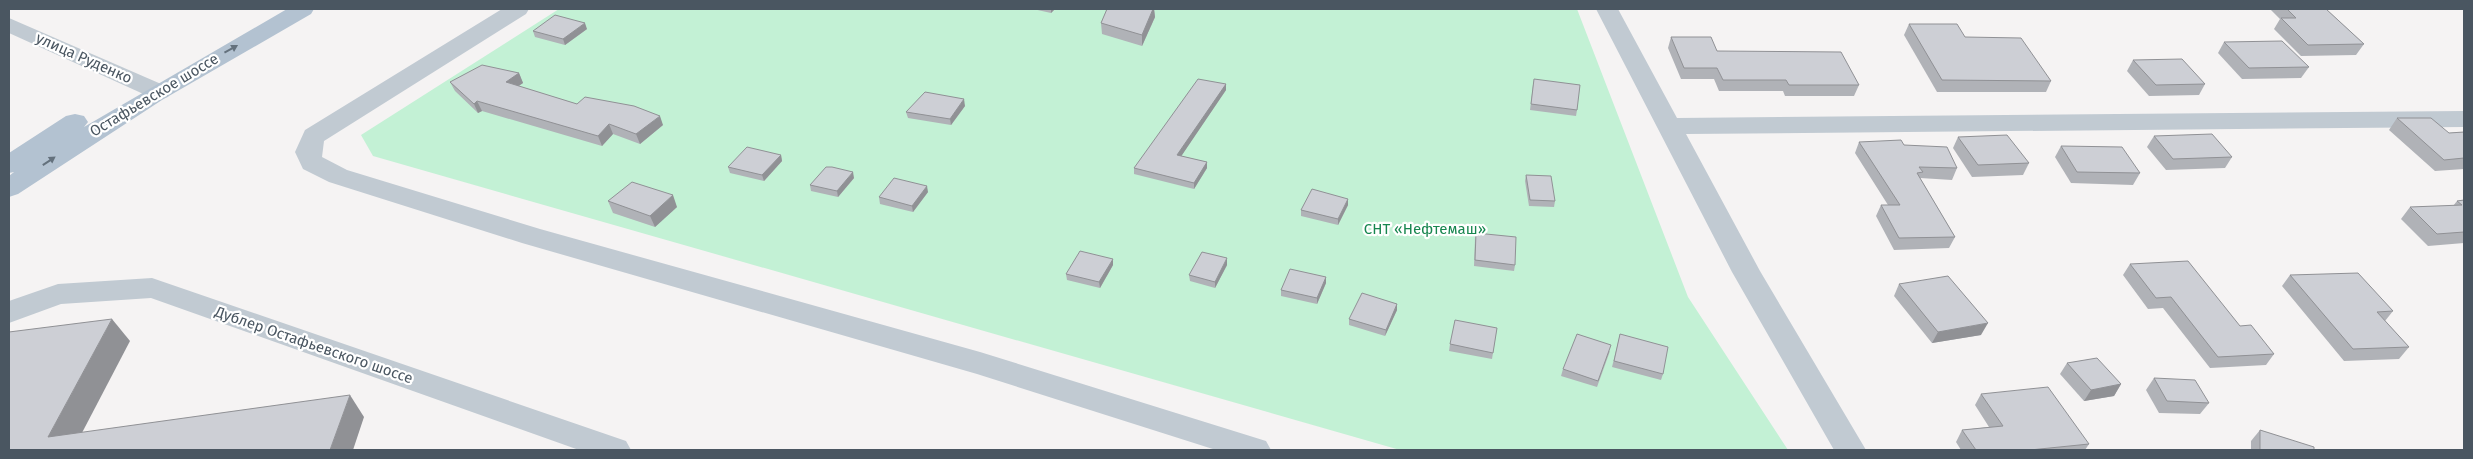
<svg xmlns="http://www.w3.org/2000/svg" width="2473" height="459" font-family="'Fira Sans',sans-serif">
	<rect width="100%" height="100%" fill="#f5f3f3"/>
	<path fill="#c3f1d5" d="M559 9H1577L1688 297 1788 450H1400L373 156 361 135Z"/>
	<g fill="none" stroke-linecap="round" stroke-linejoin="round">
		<g fill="#c1cad2" fill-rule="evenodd">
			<path d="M502 9H529L526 14 324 141 322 157 347 170 540 229 980 352 1266 441 1271 450H1216L977 374 522 243 329 182 303 169 295 152 305 130Z"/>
			<path d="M1596 9H1618L1677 118 2464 111V127L1686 134 1760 271 1866 450H1834L1732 272Z"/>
			<path d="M9 18 168 87 171 92 168 97 159 99 150 97 9 33Z"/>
			<path d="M152 278 626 441 631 450H579L151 298 61 304 9 323V301L58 284Z"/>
		</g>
		<path fill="#b3c2d1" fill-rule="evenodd" d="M287 9H314L311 14 162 100 18 194 9 197V176L14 172 9 173V153L66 116 75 114 84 116 88 122 84 127Z"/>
	</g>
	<g fill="#b0b2b7">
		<path d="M1033 9H1055L1051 13Z"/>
		<path d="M1107 9H1154L1155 17 1142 46 1102 34 1101 23Z"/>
		<path d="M2270 9H2326L2364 44 2356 55 2301 56 2274 29 2280 19Z"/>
		<path d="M1909 24 1965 37 2051 81 2046 92H1937L1904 35Z"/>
		<path d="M587 29 565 45 535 37 533 31Z"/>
		<path d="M1671 37 1717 51 1859 85 1854 96H1785L1783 91H1719L1714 79H1681L1668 48Z"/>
		<path d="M2224 42 2309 67 2301 78 2242 79 2218 53Z"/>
		<path d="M2133 60 2205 84 2199 95 2149 96 2127 71Z"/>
		<path d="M519 73 523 83 518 86 577 104 663 125 640 144 613 134 602 146 482 111 478 113 455 91 450 82Z"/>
		<path d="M1226 84V90L1181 156 1207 162V168L1194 189 1134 174V168Z"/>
		<path d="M1533 85 1577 110 1576 116 1530 110Z"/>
		<path d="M965 106 951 125 908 118 906 112Z"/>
		<path d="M2397 118 2449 133 2464 132V169L2435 171 2389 130Z"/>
		<path d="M2154 136 2232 157 2225 168 2166 170 2147 147Z"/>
		<path d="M1958 137 2029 163 2023 175 1972 177 1953 148Z"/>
		<path d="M1859 142 1904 145 1957 168 1952 180 1920 178 1955 237 1949 248 1894 250 1876 216 1881 205H1888L1855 153Z"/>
		<path d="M2061 146 2140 173 2133 185 2071 183 2055 157Z"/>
		<path d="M781 155 782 161 764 181 730 173 728 167Z"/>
		<path d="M1526 175 1555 201 1554 207 1529 206 1525 181Z"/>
		<path d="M854 178 838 197 811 191 810 185Z"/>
		<path d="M928 192 913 212 880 204 879 197Z"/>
		<path d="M1348 199V205L1338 225 1301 216V210Z"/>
		<path d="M2464 200V243L2428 246 2401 219 2410 207 2453 206 2457 201Z"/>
		<path d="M608 201 677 207 655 227 613 213Z"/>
		<path d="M1476 233 1515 265 1514 271 1474 266 1475 239Z"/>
		<path d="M2130 264 2240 326 2274 354 2266 365 2210 368 2163 308 2148 309 2123 275Z"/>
		<path d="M1113 265 1100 288 1067 280 1066 274Z"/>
		<path d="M1227 265 1215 288 1190 281 1189 275Z"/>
		<path d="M2290 275 2393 311 2385 321 2409 347 2399 359 2344 361 2282 286Z"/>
		<path d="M1326 277V283L1317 304 1281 296V290Z"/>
		<path d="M1899 284 1981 335 1932 343 1894 296Z"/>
		<path d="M1397 304V310L1385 336 1349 325V319Z"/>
		<path d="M1497 328 1492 359 1449 351 1450 344Z"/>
		<path d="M1620 334 1663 374 1661 380 1612 367Z"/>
		<path d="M1610 351 1597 387 1561 376 1563 369Z"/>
		<path d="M2067 363 2121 384 2114 396 2084 401 2060 374Z"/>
		<path d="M2154 378 2209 403 2200 414 2159 413 2146 390Z"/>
		<path d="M1981 394 2089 444 2085 450H1961L1956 442 1962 430 1989 427 1975 405Z"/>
		<path d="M2260 430 2314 450H2251V441Z"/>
	</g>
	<g fill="#909195">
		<path d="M1051 9H1055L1051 13Z"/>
		<path d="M1153 9H1154L1155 17 1142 46V35Z"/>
		<path d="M585 23 587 29 565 45 563 39Z"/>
		<path d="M519 73 523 83 510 92 506 82Z"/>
		<path d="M1226 84V90L1178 161 1177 155Z"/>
		<path d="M964 99 965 106 951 125 950 119Z"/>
		<path d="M477 101 482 111 478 113 474 104Z"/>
		<path d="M660 116 663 125 640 144 636 134Z"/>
		<path d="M609 124 613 134 602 146 598 136Z"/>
		<path d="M781 155 782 161 764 181 762 175Z"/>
		<path d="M1207 162V168L1194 189V183Z"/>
		<path d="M853 172 854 178 838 197 837 191Z"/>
		<path d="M927 186 928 192 913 212 912 206Z"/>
		<path d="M673 195 677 207 655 227 650 216Z"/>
		<path d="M1348 199V205L1338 225V219Z"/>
		<path d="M1227 258V265L1215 288V282Z"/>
		<path d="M1113 259V265L1100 288 1099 282Z"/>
		<path d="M1326 277V283L1317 304V298Z"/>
		<path d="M1397 304V310L1385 336 1386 330Z"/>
		<path d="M112 319 130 341 73 450 48 437Z"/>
		<path d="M1988 323 1981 335 1932 343 1938 332Z"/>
		<path d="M2121 384 2114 396 2084 401 2091 390Z"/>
		<path d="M350 395 364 417 353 450H330Z"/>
	</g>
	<g fill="#cdcfd5" stroke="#909195">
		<path d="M1107 9H1153L1142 35 1101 23Z"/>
		<path d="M2287 9H2326L2364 44 2308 45 2281 18H2296Z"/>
		<path d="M555 15 585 23 563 39 533 31Z"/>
		<path d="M1909 24H1957L1965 37 2021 38 2051 81 1942 80Z"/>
		<path d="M1671 37H1711L1717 51 1841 52 1859 85H1789L1786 80H1723L1717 68H1684Z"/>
		<path d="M2282 41 2309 67 2249 68 2224 42Z"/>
		<path d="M2182 59 2205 84 2156 85 2133 60Z"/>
		<path d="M482 65 519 73 506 82 577 104 585 97 634 106 660 116 636 134 609 124 598 136 477 101 474 104 450 82Z"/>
		<path d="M1198 79 1226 84 1177 155 1207 162 1194 183 1134 168Z"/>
		<path d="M1534 79 1580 85 1577 110 1531 104Z"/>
		<path d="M925 92 964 99 950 119 906 112Z"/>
		<path d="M2397 118H2431L2449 133 2464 132V158L2444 160Z"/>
		<path d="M2212 134 2232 157 2173 159 2154 136Z"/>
		<path d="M2007 135 2029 163 1978 165 1958 137Z"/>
		<path d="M1901 140 1904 145 1947 147 1957 168 1919 167 1923 172 1917 173 1955 237 1899 238 1881 205H1900L1859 142Z"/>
		<path d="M2061 146 2122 147 2140 173 2077 172Z"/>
		<path d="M747 147 781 155 762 175 728 167Z"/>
		<path d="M826 167H832L853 172 837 191 810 185Z"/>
		<path d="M1526 175 1551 176 1555 201 1530 200Z"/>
		<path d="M894 178 927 186 912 206 879 197Z"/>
		<path d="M632 182 673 195 650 216 608 201Z"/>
		<path d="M1312 189 1348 199 1338 219 1301 210Z"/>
		<path d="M2464 200V232L2437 234 2410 207 2462 205 2457 201Z"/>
		<path d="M1476 233 1516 237 1515 265 1475 260Z"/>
		<path d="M1080 251 1113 259 1099 282 1066 274Z"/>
		<path d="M1202 252 1227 258 1215 282 1189 275Z"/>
		<path d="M2188 261 2240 326 2251 325 2274 354 2218 357 2171 297 2156 298 2130 264Z"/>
		<path d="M1290 269 1326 277 1317 298 1281 290Z"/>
		<path d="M2358 273 2393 311 2377 312 2409 347 2353 349 2290 275Z"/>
		<path d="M1948 276 1988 323 1938 332 1899 284Z"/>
		<path d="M1362 293 1397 304 1386 330 1349 319Z"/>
		<path d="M112 319 48 437 350 395 330 450H9V332Z"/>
		<path d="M1455 320 1497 328 1493 353 1450 344Z"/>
		<path d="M1577 334 1611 345 1598 381 1563 369Z"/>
		<path d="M1620 334 1668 347 1663 374 1614 361Z"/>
		<path d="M2097 358 2121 384 2091 390 2067 363Z"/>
		<path d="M2154 378 2195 380 2209 403 2167 401Z"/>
		<path d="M2048 387 2089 444 2030 450H1976L1962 430 2003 426 1981 394Z"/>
		<path d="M2260 430 2314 447V450H2260Z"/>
	</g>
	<defs><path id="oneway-solid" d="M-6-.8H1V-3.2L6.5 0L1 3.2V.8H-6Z" transform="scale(1.25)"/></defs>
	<g fill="#64717d">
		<use href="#oneway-solid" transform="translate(231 49) rotate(-29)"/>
		<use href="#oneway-solid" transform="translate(49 161) rotate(-34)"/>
	</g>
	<g text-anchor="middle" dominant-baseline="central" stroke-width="4.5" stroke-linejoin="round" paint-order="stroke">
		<g font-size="15" fill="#4a5661" stroke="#fff">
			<text transform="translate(84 58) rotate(24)">улица Руденко</text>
			<text transform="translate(154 95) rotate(-31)">Остафьевское шоссе</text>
			<text transform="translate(314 345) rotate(19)">Дублер Остафьевского шоссе</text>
		</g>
		<g font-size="15" fill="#17864f" stroke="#fff">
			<text x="1425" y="229">СНТ «Нефтемаш»</text>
		</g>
	</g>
	<rect width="2473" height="459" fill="none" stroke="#4a5661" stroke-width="20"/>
</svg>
